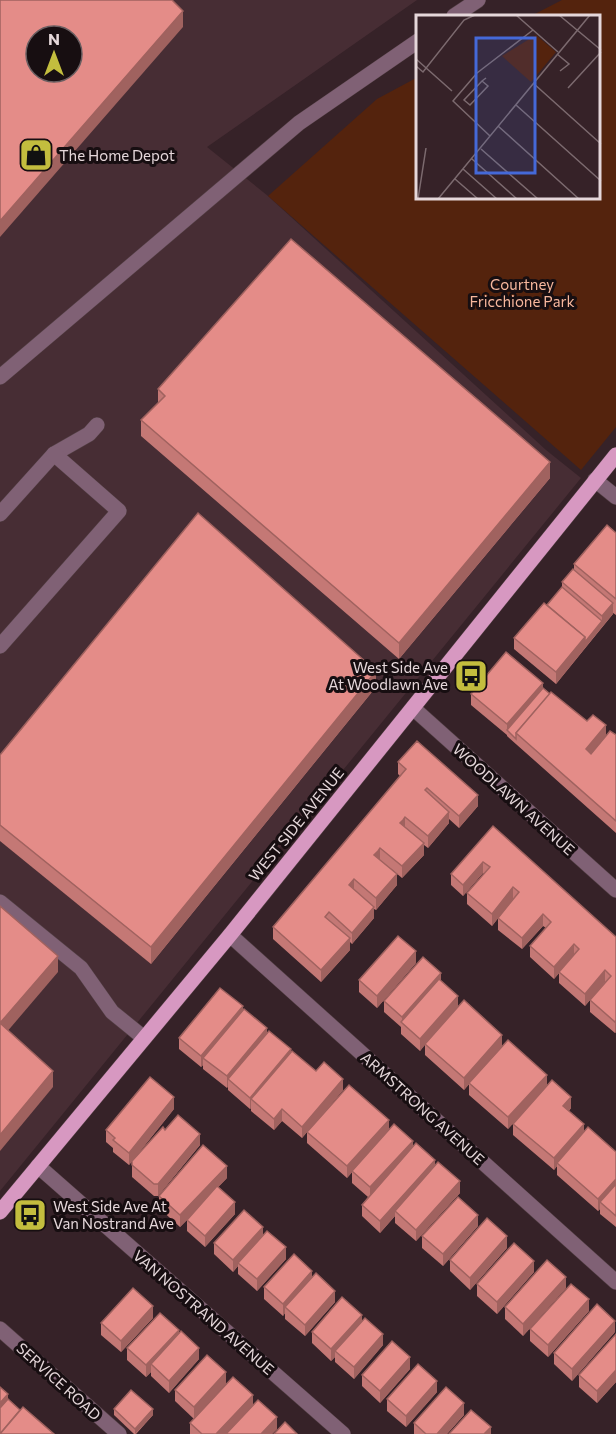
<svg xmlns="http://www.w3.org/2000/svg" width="616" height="1434" font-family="Commissioner,sans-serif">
	<rect width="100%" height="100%" fill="#362228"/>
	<path fill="#472d34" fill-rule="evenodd" d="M0 0H417L207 147 268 196 546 450 581 478 0 1191ZM36 36H72V72H36Z"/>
	<path fill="#54230d" d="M562 0H616V427L581 470 268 196 377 99 418 77V198H600V16H531Z"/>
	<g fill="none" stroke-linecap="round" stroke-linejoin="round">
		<g stroke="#523f44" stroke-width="16">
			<g id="minor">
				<path d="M454 16 478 0"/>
				<path d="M0 377 299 123 418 41"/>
				<path d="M595 480 616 497"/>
				<path d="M0 514 54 454 89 434 97 425"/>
				<path d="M0 646 119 511 54 454"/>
				<path d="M413 708 616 890"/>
				<path d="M0 902 81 968 112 1012 144 1038"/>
				<path d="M230 935 616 1282"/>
				<path d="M38 1166 343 1434"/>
				<path d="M0 1329 119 1434"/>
			</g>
		</g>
		<g stroke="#523f44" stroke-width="16">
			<path id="major" d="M0 1212 230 935 616 455"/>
		</g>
		<use href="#minor" stroke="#806175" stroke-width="15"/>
		<use href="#major" stroke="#d798c1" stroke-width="15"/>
	</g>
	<g fill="#c47875">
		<path d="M158 389 550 478 399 659 141 436V420L158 403Z"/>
		<path d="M616 533V615L613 613V614L556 684 514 649V638L547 605 562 587V582L574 570V564Z"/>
		<path d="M478 671 468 682 464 678V672Z"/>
		<path d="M376 687 151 964 0 841V755Z"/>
		<path d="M543 688 606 736 616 735V833L507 736V735L471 705V694Z"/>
		<path d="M398 762 478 806 459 828 449 819V823L428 848 424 845V855L402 878 389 867 397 885 376 910 374 909V918L352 944 350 942V950L321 982 273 939V927L400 776 398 774Z"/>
		<path d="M493 826 616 937V1032L615 1033 590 1012V1000L605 982 585 1006 559 983V973L554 979 530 957V946L546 928 543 926 522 949 498 930V918L513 899 492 926 467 904V893L484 874 483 873 463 896 451 885V874Z"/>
		<path d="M416 963 377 1008 359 992V980Z"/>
		<path d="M384 1001 458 1007 502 1046 464 1090 425 1055V1044L420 1051 401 1034V1027L384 1012Z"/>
		<path d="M243 1011 267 1033 291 1053 343 1090 323 1114 389 1131 413 1147 435 1166 460 1193 416 1241 395 1223V1216L380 1233 362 1216V1205L368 1197 352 1183V1172L347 1178 307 1143V1132L302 1138 282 1121 274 1130 251 1111V1108L250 1109 228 1090V1086L227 1088 203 1069V1065L201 1067 179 1049V1038Z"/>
		<path d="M469 1083 547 1086 571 1108 569 1111 584 1132 616 1152V1227L600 1214V1209L598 1211 557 1175V1166L554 1170 513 1135V1124L525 1110 508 1129 469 1095Z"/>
		<path d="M174 1109 129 1165 113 1152V1148L106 1142V1130Z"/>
		<path d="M165 1130 200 1145 158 1196H154L132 1177V1161Z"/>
		<path d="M227 1178 218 1187 235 1214 205 1247 187 1231V1220L180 1227 159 1208V1196Z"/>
		<path d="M478 1226 443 1266 422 1248V1236Z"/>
		<path d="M263 1235 286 1259 257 1291 238 1274V1266L233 1272 214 1254V1243Z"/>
		<path d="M507 1248 470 1290 450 1271V1260Z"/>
		<path d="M534 1272 497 1314 477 1296V1284Z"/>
		<path d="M312 1277 335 1302 305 1336 285 1319V1313L283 1316 264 1299V1287Z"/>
		<path d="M566 1288 523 1336 505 1319V1307Z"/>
		<path d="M589 1311 548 1357 530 1341V1329Z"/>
		<path d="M153 1318 121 1352 101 1335V1323Z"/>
		<path d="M362 1321 383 1345 354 1379 335 1362V1357L331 1361 312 1343V1332Z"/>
		<path d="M615 1332 572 1381 554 1364V1353Z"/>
		<path d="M179 1334 199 1359 169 1393 151 1376V1372L146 1377 127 1360V1348Z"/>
		<path d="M616 1334V1382L597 1403 579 1387V1375Z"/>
		<path d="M207 1355 194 1419 175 1401V1390Z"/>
		<path d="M410 1369 380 1403 362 1386V1375Z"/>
		<path d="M437 1392 406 1427 387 1411V1399Z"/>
		<path d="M253 1405 277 1429 272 1434H190V1423Z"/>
		<path d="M114 1409 153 1415 136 1434H134L114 1415Z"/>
		<path d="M464 1415 447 1434H414V1423Z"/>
	</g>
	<g fill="#a0625f">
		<path d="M183 11V27L0 237V221Z"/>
		<path d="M550 462V478L399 659V643Z"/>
		<path d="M613 603V614L602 627V616Z"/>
		<path d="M602 621V627L556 684V672L585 637Z"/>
		<path d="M478 665V671L468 682V676Z"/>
		<path d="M376 671V687L151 964V947Z"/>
		<path d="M543 683V694L507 731V724Z"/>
		<path d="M606 725V737L586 761V749Z"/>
		<path d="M478 795V806L459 828V816Z"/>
		<path d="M449 812V823L428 848V836Z"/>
		<path d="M405 817V828L400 823Z"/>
		<path d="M424 843V855L402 878V866Z"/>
		<path d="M380 848V860L374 855Z"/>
		<path d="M483 862V873L463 896V885Z"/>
		<path d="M397 874V885L376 910V898Z"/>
		<path d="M354 879V891L349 885Z"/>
		<path d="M513 887V899L492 926V914Z"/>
		<path d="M374 907V918L352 944V933Z"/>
		<path d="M543 914V926L522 949V938Z"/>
		<path d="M350 938V950L321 982V970Z"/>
		<path d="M574 944V956L554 979V967Z"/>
		<path d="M416 951V963L377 1008V996Z"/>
		<path d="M58 956V972L0 1040V1023Z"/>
		<path d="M605 970V982L585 1006V994Z"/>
		<path d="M441 973V985L402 1024V1017Z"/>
		<path d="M458 996V1007L420 1051V1039Z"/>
		<path d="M243 1006V1018L203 1058V1065L201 1067V1056Z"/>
		<path d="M616 1020V1032L615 1033V1022Z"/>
		<path d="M267 1028V1040L228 1079V1086L227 1088V1076Z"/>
		<path d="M502 1035V1046L464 1090V1078Z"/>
		<path d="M291 1049V1061L251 1099V1108L250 1109V1098Z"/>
		<path d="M53 1071V1087L0 1151V1135Z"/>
		<path d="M547 1075V1086L508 1129V1117Z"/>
		<path d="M343 1079V1090L302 1138V1127Z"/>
		<path d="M174 1097V1109L129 1165V1153Z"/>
		<path d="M571 1097V1108L563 1118V1106Z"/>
		<path d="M282 1109V1121L274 1130V1119Z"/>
		<path d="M389 1120V1131L347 1178V1166Z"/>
		<path d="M584 1124V1135L557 1163V1166L554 1170V1158Z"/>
		<path d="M200 1134V1145L158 1196V1184Z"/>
		<path d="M413 1141V1152L370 1199V1187Z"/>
		<path d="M435 1160V1172L395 1211V1216L380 1233V1221Z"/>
		<path d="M227 1166V1178L180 1227V1215Z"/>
		<path d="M616 1179V1191L600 1202V1209L598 1211V1199Z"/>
		<path d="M460 1181V1193L416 1241V1230Z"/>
		<path d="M235 1202V1214L205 1247V1236Z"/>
		<path d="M478 1215V1226L443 1266V1254Z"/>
		<path d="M263 1227V1238L238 1263V1266L233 1272V1260Z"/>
		<path d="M507 1236V1248L470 1290V1278Z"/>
		<path d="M286 1247V1259L257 1291V1279Z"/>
		<path d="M534 1261V1272L497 1314V1302Z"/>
		<path d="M312 1271V1283L285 1307V1313L283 1316V1304Z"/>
		<path d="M566 1277V1288L523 1336V1324Z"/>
		<path d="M335 1291V1302L305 1336V1325Z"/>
		<path d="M589 1299V1311L548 1357V1345Z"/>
		<path d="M153 1306V1318L121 1352V1341Z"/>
		<path d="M362 1315V1327L335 1351V1357L331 1361V1349Z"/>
		<path d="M615 1321V1332L572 1381V1369Z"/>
		<path d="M179 1330V1342L151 1364V1372L146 1377V1365Z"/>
		<path d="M383 1334V1345L354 1379V1367Z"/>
		<path d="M199 1348V1359L169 1393V1381Z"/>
		<path d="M410 1357V1369L380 1403V1391Z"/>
		<path d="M616 1370V1382L597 1403V1391Z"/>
		<path d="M226 1372V1384L194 1419V1407Z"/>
		<path d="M437 1381V1392L406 1427V1416Z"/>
		<path d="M8 1394V1405L0 1414V1403Z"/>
		<path d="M253 1395V1406L227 1434H216Z"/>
		<path d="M464 1403V1415L447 1434H437Z"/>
		<path d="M153 1409V1415L135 1434V1429Z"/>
		<path d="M277 1417V1429L272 1434H261Z"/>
		<path d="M491 1427V1434H484Z"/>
	</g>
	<g fill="#e48c88" stroke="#a0625f" stroke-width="1.5" fill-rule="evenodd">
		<path d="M0 0H172L183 11 0 221ZM36 36H72V72H36Z"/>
		<path d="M291 239 550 462 399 643 141 420 165 396 158 389Z"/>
		<path d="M198 513 376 671 151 947 0 825V755Z"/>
		<path d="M607 525 616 533V599L574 564Z"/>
		<path d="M573 569 613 603 602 616 562 582Z"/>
		<path d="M562 587 602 621 585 642V637L547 605Z"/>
		<path d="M544 603 585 637 556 672 514 638Z"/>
		<path d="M506 652 543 683 507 724 471 694Z"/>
		<path d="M473 661 478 665 468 676 464 672Z"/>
		<path d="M543 688 550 694 516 733V739L507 730Z"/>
		<path d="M551 692 587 721 593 715 606 725 586 749 591 754 610 731 616 735V821L516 733Z"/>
		<path d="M417 741 478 795 459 816 427 788 425 790 449 812 428 836 405 817 403 820 400 823 424 843 402 866 380 848 378 851 374 855 397 874 376 898 354 879 349 885 374 907 352 933 329 912 325 917 350 938 321 970 273 927 406 769 398 762Z"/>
		<path d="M493 826 616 937V1020L615 1022 590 1000 611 976 605 970 585 994 559 972 579 949 574 944 554 967 530 946 551 922 543 914 522 938 498 918 519 892 513 887 492 914 467 893 490 867 483 862 463 885 451 874Z"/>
		<path d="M0 906 58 956 0 1023 53 1071 0 1135Z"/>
		<path d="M398 936 416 951 377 996 359 980Z"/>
		<path d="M423 957 441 973 402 1017 384 1001Z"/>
		<path d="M439 979 458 996 420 1039 401 1022Z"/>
		<path d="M220 988 243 1006 201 1056 179 1038Z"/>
		<path d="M464 1000 502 1035 464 1078 425 1044Z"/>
		<path d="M244 1009 267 1028 227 1076 203 1058Z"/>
		<path d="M269 1031 291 1049 250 1098 228 1079Z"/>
		<path d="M508 1040 547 1075 508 1117 469 1083Z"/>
		<path d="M292 1051 316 1071 324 1062 343 1079 302 1127 282 1109 274 1119 251 1099Z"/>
		<path d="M150 1077 174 1097 129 1153 113 1140 115 1138 106 1130Z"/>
		<path d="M552 1080 571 1097 563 1106 584 1124 554 1158 513 1124Z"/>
		<path d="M349 1085 389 1120 347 1166 307 1132Z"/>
		<path d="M178 1115 200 1134 158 1184H154L132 1165V1161L163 1127 165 1130Z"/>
		<path d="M394 1124 413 1141 370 1187 352 1171Z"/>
		<path d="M588 1127 616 1152V1179L598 1199 557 1163Z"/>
		<path d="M416 1143 435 1160 380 1221 362 1205Z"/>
		<path d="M203 1145 227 1166 180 1215 159 1196Z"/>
		<path d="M438 1162 460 1181 416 1230 395 1211Z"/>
		<path d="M616 1184V1216L600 1202Z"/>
		<path d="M217 1186 235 1202 205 1236 187 1220Z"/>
		<path d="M458 1197 478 1215 443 1254 422 1236Z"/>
		<path d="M244 1210 263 1227 233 1260 214 1243Z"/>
		<path d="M487 1218 507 1236 470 1278 450 1260Z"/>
		<path d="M267 1231 286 1247 257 1279 238 1263Z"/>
		<path d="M514 1243 534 1261 497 1302 477 1284Z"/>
		<path d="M294 1254 312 1271 283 1304 264 1287Z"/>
		<path d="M547 1260 566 1277 523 1324 505 1307Z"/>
		<path d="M316 1273 335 1291 305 1325 285 1307Z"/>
		<path d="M571 1284 589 1299 548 1345 530 1329Z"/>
		<path d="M133 1288 153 1306 121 1341 101 1323Z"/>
		<path d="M342 1297 362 1315 331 1349 312 1332Z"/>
		<path d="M597 1304 615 1321 572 1369 554 1353Z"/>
		<path d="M160 1313 179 1330 146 1365 127 1348Z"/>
		<path d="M365 1318 383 1334 354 1367 335 1351Z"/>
		<path d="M181 1331 199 1348 169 1381 151 1364Z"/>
		<path d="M616 1334V1370L597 1391 579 1375Z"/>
		<path d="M392 1341 410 1357 380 1391 362 1375Z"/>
		<path d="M207 1355 226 1372 194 1407 175 1390Z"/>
		<path d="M418 1364 437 1381 406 1416 387 1399Z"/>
		<path d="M233 1377 253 1395 216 1434H202L190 1423Z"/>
		<path d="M0 1387 8 1394 0 1403Z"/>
		<path d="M446 1387 464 1403 437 1434H426L414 1423Z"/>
		<path d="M131 1390 153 1409 135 1429 114 1409Z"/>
		<path d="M8 1399 20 1410 0 1434V1408Z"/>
		<path d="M258 1400 277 1417 261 1434H226Z"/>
		<path d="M23 1407 54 1434H0Z"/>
		<path d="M471 1410 491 1427 484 1434H449Z"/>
		<path d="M285 1422 297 1434H274Z"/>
	</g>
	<defs>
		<g id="shop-square" transform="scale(1.725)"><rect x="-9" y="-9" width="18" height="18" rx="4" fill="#c3bd3e" stroke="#170e11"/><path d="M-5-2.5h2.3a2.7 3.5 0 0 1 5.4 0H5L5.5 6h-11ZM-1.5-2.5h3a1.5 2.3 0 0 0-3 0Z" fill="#111"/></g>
		<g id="bus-square" transform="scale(1.725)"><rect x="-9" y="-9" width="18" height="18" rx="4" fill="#c3bd3e" stroke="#170e11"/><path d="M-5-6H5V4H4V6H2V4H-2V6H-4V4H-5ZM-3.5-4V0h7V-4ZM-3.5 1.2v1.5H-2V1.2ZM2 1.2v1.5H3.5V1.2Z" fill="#111"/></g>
	</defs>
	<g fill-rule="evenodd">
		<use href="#shop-square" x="36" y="155"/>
		<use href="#bus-square" x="471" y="676"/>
		<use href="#bus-square" x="30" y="1215"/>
	</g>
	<g text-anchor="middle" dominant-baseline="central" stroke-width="6" stroke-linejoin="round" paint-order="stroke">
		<g font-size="15" fill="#e5d7da" stroke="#170e11" text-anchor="start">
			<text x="59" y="155">The Home Depot</text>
			<text x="448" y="667" text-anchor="end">West Side Ave<tspan x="448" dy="17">At Woodlawn Ave</tspan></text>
			<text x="53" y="1206">West Side Ave At<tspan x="53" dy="17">Van Nostrand Ave</tspan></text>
		</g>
		<g font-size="15" fill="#f7b79d" stroke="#170e11">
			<text x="522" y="284">Courtney<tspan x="522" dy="17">Fricchione Park</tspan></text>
		</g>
		<g font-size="15" fill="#e5d7da" stroke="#170e11">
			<text transform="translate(514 799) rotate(42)">WOODLAWN AVENUE</text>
			<text transform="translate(296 824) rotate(-51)">WEST SIDE AVENUE</text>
			<text transform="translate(423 1108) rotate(42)">ARMSTRONG AVENUE</text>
			<text transform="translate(204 1312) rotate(41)">VAN NOSTRAND AVENUE</text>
			<text transform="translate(59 1381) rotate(42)">SERVICE ROAD</text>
		</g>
	</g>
	<g transform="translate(416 15)">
		<rect width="184" height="184" fill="#362228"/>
		<path d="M120 20 140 37 115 67 86 41Z" fill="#54230d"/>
		<path fill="none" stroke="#7c6a6f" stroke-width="1.5" d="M100 0 142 37M143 0 185 35M141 39 153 49 144 56M0 44 36 76M0 51 7 57 48 5 59 0M66 66 72 71 54 90 48 85 66 66 70 63M117 68 185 129M152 73 185 37M100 90 185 166M82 111 163 184M74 121 37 86 61 58 117 15M65 134 122 184M56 144 101 184M47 154 81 184M39 164 62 184M2 184 10 133M22 184 174 0"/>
		<path fill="#4569d8" fill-opacity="0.15" stroke="#4569d8" stroke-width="3" d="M60 23H119V158H60Z"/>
		<rect width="184" height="184" fill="none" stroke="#e5d7da" stroke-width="3"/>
	</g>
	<g transform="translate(54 54)"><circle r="28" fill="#170e11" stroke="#695e61" stroke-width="1.5"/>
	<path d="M0-4.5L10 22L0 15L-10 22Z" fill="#c3bd3e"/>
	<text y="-9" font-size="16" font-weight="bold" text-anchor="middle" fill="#e5d7da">N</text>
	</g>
</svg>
